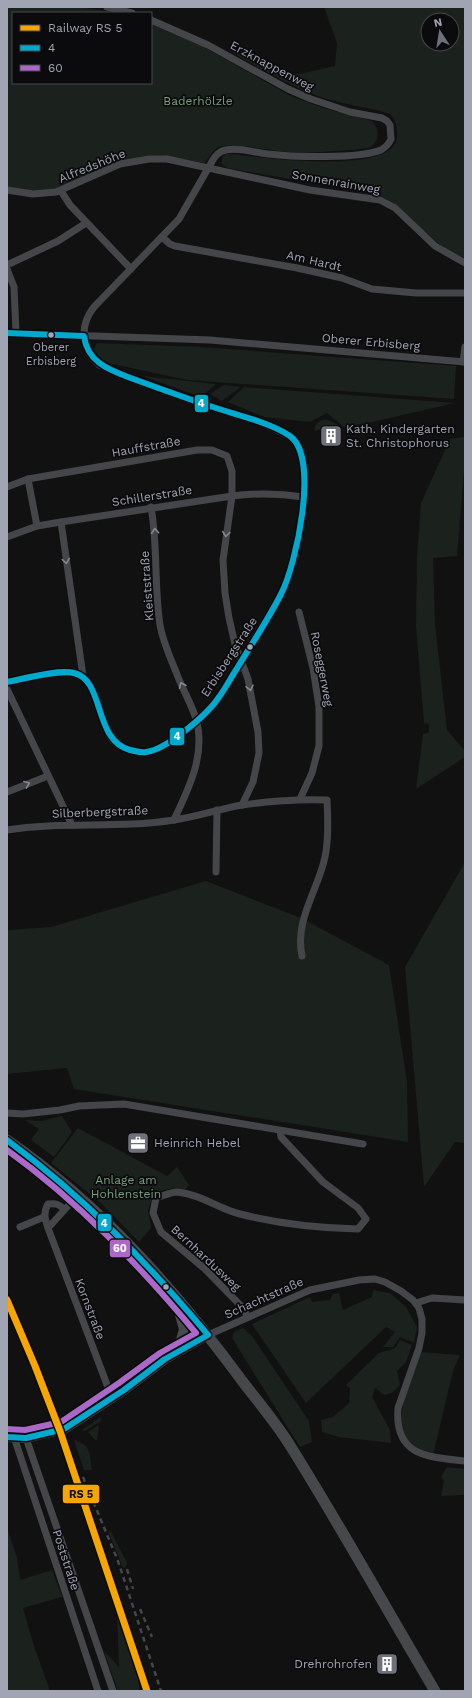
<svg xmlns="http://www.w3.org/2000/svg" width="472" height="1698" font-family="'Work Sans',sans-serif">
	<rect width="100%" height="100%" fill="#111"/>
	<g fill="#1b211c" fill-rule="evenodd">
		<path d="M80 7 117 13H13V83H151V24L202 46 291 96 323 108 372 121C380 129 380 142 369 148 343 151 316 153 289 152 272 151 233 142 219 147 212 150 210 158 204 163L160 155 139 157 113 163 56 189 40 192 7 187V8Z"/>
		<path d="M324 7H465V258C427 244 411 210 377 194L227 168 222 164V157L226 154H231C257 157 397 177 397 136 397 127 396 119 390 114 369 107 347 105 327 99 292 88 262 69 230 51L233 48 238 47 251 54 292 73 299 74 335 66 337 43ZM428 20H452V44H428Z"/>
		<path d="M97 343 201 347 456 366 454 399 187 380 104 362 94 350 95 346Z"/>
		<path d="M59 360 60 365 43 367 41 366 42 362Z"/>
		<path d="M142 376 216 384 201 397Z"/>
		<path d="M224 385 241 387 222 401 210 394Z"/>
		<path d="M244 387 455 403 368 423 344 427 327 413 310 422 264 417 228 402Z"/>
		<path d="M326 419 338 425 314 431C315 423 319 421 326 419Z"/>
		<path d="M465 437V459L457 556 433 558 435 624 447 730 465 751V757L416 789 423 734 429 732V724L424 723 416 626 417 557 421 503 450 439Z"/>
		<path d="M465 862V1143L455 1142 424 1187 405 967Z"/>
		<path d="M206 881 301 918 389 965 407 1081 408 1142 74 1089 67 1068 7 1074V930L51 927Z"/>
		<path d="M62 1116 72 1132 54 1157 31 1140 39 1129 25 1120 41 1121Z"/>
		<path d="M78 1128 167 1176 177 1167 189 1185 185 1190 174 1188 155 1192 148 1210 151 1228 139 1242 101 1203 51 1163Z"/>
		<path d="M373 1290 390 1293 406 1307 417 1327 414 1343 400 1337 393 1347H383L395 1332 386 1327 306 1403 252 1324 310 1297 312 1302 330 1300 333 1294 339 1293 343 1310 372 1297Z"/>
		<path d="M243 1328 252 1336 309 1421 312 1442 300 1447 232 1338 234 1332Z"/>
		<path d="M400 1340 412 1345 406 1362 397 1371 400 1385 392 1393 384 1395 375 1388 372 1397 390 1430 391 1443 339 1437 322 1432 321 1420 333 1417 349 1403 350 1388 346 1385 379 1353 395 1348Z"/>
		<path d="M420 1352 460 1355 453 1371 433 1455C379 1443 409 1385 420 1352Z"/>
		<path d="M101 1417V1421L85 1431 82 1430Z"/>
		<path d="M99 1425 97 1440 96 1441 88 1432Z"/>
		<path d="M74 1440C92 1445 89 1454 92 1470H84Z"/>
		<path d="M447 1467 465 1469V1495L441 1496 444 1480 441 1477Z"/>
		<path d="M7 1527 17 1558 20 1580 52 1570 62 1597 23 1608 33 1643 50 1691H7Z"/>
		<path d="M110 1530 127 1563 126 1567 123 1568 108 1531Z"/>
		<path d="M117 1613 140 1678 138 1679 140 1691H118L104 1651 119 1667Z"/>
	</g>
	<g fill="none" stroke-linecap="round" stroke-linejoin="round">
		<g stroke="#45464a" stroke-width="7">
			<path d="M107 7 132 13"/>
			<path d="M7 190 33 194 56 192 120 164 149 159H167L310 190 380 200 395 208 435 246 465 263"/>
			<path d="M61 191 70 205 131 269"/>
			<path d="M162 237 170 244 175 246 297 268 342 278 372 289 416 293H465"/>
			<path d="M7 265 58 241 86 223"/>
			<path d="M7 269 14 287 16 333"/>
			<path d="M7 333 210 340 465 362"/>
			<path d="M463 362 465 347"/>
			<path d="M28 479 37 526"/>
			<path d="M7 487 28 479 197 450H212L227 456 232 471V496L223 560 225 593 229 618 235 644 248 679 258 732 259 753 253 782 242 805"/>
			<path d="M151 507C158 546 154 586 160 625 163 643 172 661 178 677 184 692 193 707 197 722 205 758 188 789 174 820"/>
			<path d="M61 522 83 676"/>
			<path d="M7 537 37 526 61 522 232 496C256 493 278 493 303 497"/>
			<path d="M299 612 313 668 319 707V746L312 773 300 799"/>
			<path d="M7 682 55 673 73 672 83 676 90 686 95 697 107 730 113 741 123 748 135 751 146 752 161 747 197 721 218 699 282 593 294 560 301 523 305 472 301 451 291 437 265 424 178 396 99 365C81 349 79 326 94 307L179 219 214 158C217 154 220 151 226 150 239 147 255 153 268 154 293 157 359 159 381 150 386 147 389 144 391 139L390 125 387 121 382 118 350 112 311 99 288 89 208 45 151 20"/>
			<path d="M7 689 72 825"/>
			<path d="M7 792 48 776"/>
			<path d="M7 830C62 821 118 829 174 820 197 817 219 809 242 805 270 801 298 799 327 800 328 821 329 845 323 865 314 896 295 923 302 956"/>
			<path d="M216 872 217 810"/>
			<path d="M7 1113 23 1114 60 1110 79 1106 124 1104 363 1144"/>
			<path d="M77 1196 48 1228 112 1398"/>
			<path d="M20 1227 44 1217"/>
			<path d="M48 1228C45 1219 43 1213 48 1204 55 1203 59 1204 64 1209"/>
			<path d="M416 1303 432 1298 465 1300"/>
			<path d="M248 1317 242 1307 205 1269 161 1232 153 1213 156 1198C163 1196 171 1192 177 1192 200 1194 219 1209 240 1214 279 1224 318 1228 358 1229L366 1219 358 1208 323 1182 281 1137 280 1131"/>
			<path d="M208 1335 310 1290 359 1280 375 1279 385 1282 401 1291 413 1300 419 1308 422 1319V1333L419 1348 398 1408C394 1457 429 1457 465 1461"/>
			<path d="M14 1437 98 1691"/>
			<path d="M26 1438 113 1691"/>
		</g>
		<g stroke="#494a4e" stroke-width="10">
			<path d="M170 1354 181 1340 184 1329 180 1315V1301"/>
			<path d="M7 1437 26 1438 64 1429 124 1390 165 1359 208 1335"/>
		</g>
		<path stroke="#47484c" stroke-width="11" d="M7 1140C101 1205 176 1291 243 1382 259 1403 277 1424 291 1447 341 1527 387 1610 435 1691"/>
		<g stroke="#46464a" stroke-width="2.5" stroke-dasharray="5 4" stroke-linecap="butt">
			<path d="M83 1477 118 1561 161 1691"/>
			<path d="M127 1569 133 1589"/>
			<path d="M140 1609 152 1637"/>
		</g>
		<g stroke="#0b0b0d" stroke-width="9">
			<g id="bus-1">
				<path d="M7 333 84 336C87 361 107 369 128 377 158 388 188 399 219 409 241 416 271 423 290 436 320 458 296 565 281 594 268 620 251 645 236 670 230 679 225 689 219 697 208 714 166 750 146 752 141 753 135 751 130 750 93 740 105 680 74 673 59 669 23 679 7 682"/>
				<path d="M7 1140C84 1197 147 1262 208 1335L165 1359 124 1390 64 1429 26 1438 7 1437"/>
			</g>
		</g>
		<g stroke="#0b0b0d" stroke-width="9">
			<path id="bus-2" d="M7 1150C79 1202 139 1265 196 1333L160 1353 119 1383 61 1422 25 1430 7 1429"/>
		</g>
		<use href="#bus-1" stroke="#00a9ce" stroke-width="6"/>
		<use href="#bus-2" stroke="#ac68c9" stroke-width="6"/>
		<g stroke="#0b0b0d" stroke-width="10">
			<path id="rail-1" d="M7 1300 35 1366 60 1431 147 1691"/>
		</g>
		<use href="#rail-1" stroke="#f7a600" stroke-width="7"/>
	</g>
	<defs><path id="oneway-chevron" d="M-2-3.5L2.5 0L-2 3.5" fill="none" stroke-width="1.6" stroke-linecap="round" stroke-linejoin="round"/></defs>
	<g stroke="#858894">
		<use href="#oneway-chevron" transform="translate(155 531) rotate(-94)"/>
		<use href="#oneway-chevron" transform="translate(226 534) rotate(98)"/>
		<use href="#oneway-chevron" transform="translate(66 561) rotate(82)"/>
		<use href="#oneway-chevron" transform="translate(182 685) rotate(-113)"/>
		<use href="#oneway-chevron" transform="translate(250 688) rotate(77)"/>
		<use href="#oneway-chevron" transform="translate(27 784) rotate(-21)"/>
	</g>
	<defs>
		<g id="building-square" transform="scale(1.15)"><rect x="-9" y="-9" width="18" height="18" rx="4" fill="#6f717a" stroke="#0b0b0d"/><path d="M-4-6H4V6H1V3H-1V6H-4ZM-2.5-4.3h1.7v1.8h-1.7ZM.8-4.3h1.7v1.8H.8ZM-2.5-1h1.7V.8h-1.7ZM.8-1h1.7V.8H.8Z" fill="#fff"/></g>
		<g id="office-square" transform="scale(1.15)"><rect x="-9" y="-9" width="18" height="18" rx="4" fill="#6f717a" stroke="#0b0b0d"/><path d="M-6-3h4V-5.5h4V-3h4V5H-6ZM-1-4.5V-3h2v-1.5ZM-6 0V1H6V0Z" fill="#fff"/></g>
	</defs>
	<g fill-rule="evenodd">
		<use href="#building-square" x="331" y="436"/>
		<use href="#office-square" x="138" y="1143"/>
		<use href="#building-square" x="387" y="1664"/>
	</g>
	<g fill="#a1a4b3" stroke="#0b0b0d" stroke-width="1.5">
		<circle cx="51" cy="335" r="3.5"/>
		<circle cx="250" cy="647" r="3.5"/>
		<circle cx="166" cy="1287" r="3.5"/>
	</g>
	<g text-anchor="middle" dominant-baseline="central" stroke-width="3.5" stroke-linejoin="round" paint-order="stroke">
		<g font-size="11" fill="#a1a4b3" stroke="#0b0b0d">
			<text x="51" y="347">Oberer<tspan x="51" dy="14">Erbisberg</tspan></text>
		</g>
		<g font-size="12" fill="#a1a4b3" stroke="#0b0b0d">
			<text transform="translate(272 66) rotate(28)">Erzknappenweg</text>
			<text transform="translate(92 166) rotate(-22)">Alfredshöhe</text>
			<text transform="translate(336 182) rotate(10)">Sonnenrainweg</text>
			<text transform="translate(314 261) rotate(13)">Am Hardt</text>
			<text transform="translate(371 342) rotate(5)">Oberer Erbisberg</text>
			<text transform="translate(146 447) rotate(-10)">Hauffstraße</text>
			<text transform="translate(152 496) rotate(-9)">Schillerstraße</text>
			<text transform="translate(147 586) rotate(-94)">Kleiststraße</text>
			<text transform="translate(229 657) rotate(-57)">Erbisbergstraße</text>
			<text transform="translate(322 669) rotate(79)">Roseggerweg</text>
			<text transform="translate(100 812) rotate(-2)">Silberbergstraße</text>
			<text transform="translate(206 1258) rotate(43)">Bernhardusweg</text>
			<text transform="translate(264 1298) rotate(-24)">Schachtstraße</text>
			<text transform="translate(90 1309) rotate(69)">Kornstraße</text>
			<text transform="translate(66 1560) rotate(72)">Poststraße</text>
		</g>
		<g font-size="12" fill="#779f7e" stroke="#0b0b0d">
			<text x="198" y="101">Baderhölzle</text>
			<text x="126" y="1180">Anlage am<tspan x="126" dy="14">Hohlenstein</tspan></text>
		</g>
		<g font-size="12" fill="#a1a4b3" stroke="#0b0b0d" text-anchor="start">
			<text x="346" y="429">Kath. Kindergarten<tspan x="346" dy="14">St. Christophorus</tspan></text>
			<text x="154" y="1143">Heinrich Hebel</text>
			<text x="372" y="1664" text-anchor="end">Drehrohrofen</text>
		</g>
	</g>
	<g stroke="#0b0b0d" stroke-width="1.5">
		<rect x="194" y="394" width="15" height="19" rx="4" fill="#00a9ce"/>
		<rect x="169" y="727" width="16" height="19" rx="4" fill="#00a9ce"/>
		<rect x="97" y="1213" width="15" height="19" rx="4" fill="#00a9ce"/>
		<rect x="109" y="1239" width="22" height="19" rx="4" fill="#ac68c9"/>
		<rect x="62" y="1484" width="38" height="20" rx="4" fill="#f7a600"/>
	</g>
	<g font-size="11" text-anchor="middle" font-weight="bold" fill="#fff">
		<text x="201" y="407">4</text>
		<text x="177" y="740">4</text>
		<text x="104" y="1227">4</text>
		<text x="120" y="1252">60</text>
	</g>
	<g font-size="11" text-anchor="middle" font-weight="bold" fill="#111">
		<text x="81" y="1498">RS 5</text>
	</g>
	<rect width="472" height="1698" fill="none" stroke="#a1a4b3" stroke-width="16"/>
	<rect x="12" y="12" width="140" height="72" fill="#0b0b0d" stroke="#47484f"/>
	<rect x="20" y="25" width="20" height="6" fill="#f7a600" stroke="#47484f"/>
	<text x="48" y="32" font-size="12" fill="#a1a4b3">Railway RS 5</text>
	<rect x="20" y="45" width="20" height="6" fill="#00a9ce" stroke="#47484f"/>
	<text x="48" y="52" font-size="12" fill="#a1a4b3">4</text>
	<rect x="20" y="65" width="20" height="6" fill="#ac68c9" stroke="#47484f"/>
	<text x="48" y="72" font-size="12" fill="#a1a4b3">60</text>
	<g transform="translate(440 32) rotate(348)"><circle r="19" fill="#0b0b0d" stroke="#47484f"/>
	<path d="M0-3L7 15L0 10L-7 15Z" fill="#6f717a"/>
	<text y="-6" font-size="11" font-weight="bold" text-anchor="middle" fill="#a1a4b3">N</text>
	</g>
</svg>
